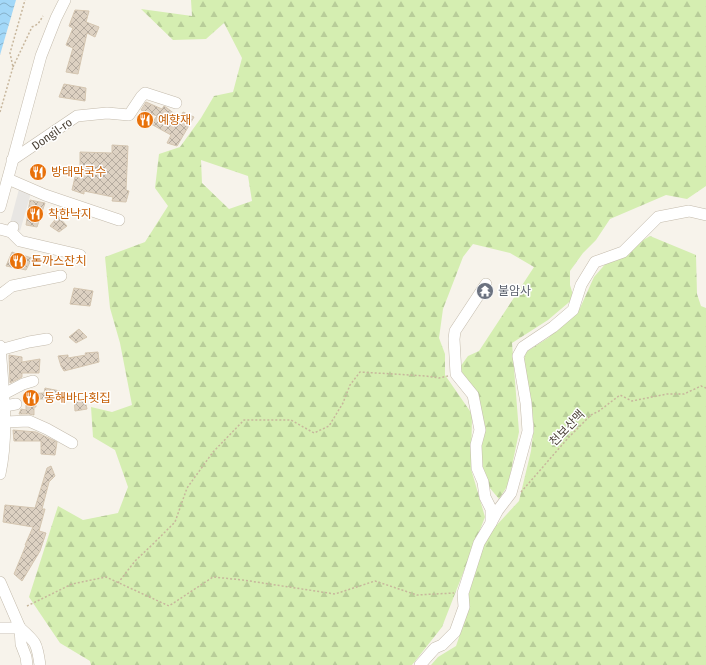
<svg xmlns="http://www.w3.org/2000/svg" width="706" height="665" font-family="'Fira Sans Condensed','Noto Sans KR',sans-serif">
	<defs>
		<pattern id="forest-firs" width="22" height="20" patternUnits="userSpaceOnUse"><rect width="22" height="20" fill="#d5eeb1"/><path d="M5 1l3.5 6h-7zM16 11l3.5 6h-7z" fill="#b8cd99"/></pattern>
		<pattern id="water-waves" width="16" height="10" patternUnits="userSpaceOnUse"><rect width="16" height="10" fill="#a3d8f8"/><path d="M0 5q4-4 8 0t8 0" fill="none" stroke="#87b1ca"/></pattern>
		<pattern id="building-cross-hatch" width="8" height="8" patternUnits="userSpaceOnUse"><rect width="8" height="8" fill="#ddd1c2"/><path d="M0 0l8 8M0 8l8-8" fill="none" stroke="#b5ab9f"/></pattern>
	</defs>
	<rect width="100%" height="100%" fill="#f7f3eb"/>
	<g fill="url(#forest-firs)" fill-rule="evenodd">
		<path d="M191 0H706V186L687 199 666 195 610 219 596 240 583 253 570 271V285L574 298 548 320 512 343 519 432 508 485 499 499 489 487 481 467V446L465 379 460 367 468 356 479 351 534 267 510 253 473 244 463 257 443 309 439 338 445 354V375L472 414 471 469 485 517 442 627 412 665H91L90 661 60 643 29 597 58 506 83 520 118 513 128 487 115 450 93 437 91 407 112 412 132 405 120 343 110 308 105 257 145 242 168 206 155 188 159 154 180 147 201 118 214 96 233 92 242 58 224 23 206 39 173 40 141 9 192 16ZM201 160 248 176 252 201 229 209 202 183Z"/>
		<path d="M650 236 696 255 697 294 701 306 706 308V665H431L438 657 456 646 466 617 470 586 481 548 493 529 519 501 531 451 534 426 523 363 526 352 548 338 580 308 594 277 608 261Z"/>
	</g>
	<path fill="#e8e6e3" d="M19 189 31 193 20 231 9 227Z"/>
	<path fill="url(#water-waves)" d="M0 0H16L0 55Z"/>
	<g fill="url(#building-cross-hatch)" stroke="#d5c6b1">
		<path d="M75 10 89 11 86 22 99 27 95 37 87 33 78 74 66 72 73 48 66 45 73 28 69 26Z"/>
		<path d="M64 84 86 88 85 101 59 97Z"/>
		<path d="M146 102 162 109 164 106 167 108 180 118 183 112 194 117 177 146 167 143 171 135 151 124 157 116 141 110Z"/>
		<path d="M112 145 128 146 126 190 129 191 126 202 112 201 113 197 84 191V194L72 190 75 177 80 178V152L112 153Z"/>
		<path d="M30 200 45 203 37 227 26 225Z"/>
		<path d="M58 216 67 226 59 232 50 226Z"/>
		<path d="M12 252 32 258 26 270 6 266Z"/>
		<path d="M74 288 93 291 90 306 70 304Z"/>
		<path d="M79 329 87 337 76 343 69 337Z"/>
		<path d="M98 352 99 362 64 371 61 366 58 356 68 355V358L86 355 85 353Z"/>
		<path d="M9 355 22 357V362L40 359 39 373H22V377L10 383Z"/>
		<path d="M45 388 60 391 58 399H35L36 407H34V415L29 414H19L21 409 26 410V394L44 393Z"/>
		<path d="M74 399H85L87 409 75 411Z"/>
		<path d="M13 430 36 432 57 442 55 455 41 454V441H14Z"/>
		<path d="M51 466 55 476 49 482 42 509H45L39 531 46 533 40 551 22 581 14 574 26 545H25L33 527 3 522 5 505 35 508 47 468Z"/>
	</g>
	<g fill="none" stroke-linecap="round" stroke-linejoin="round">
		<g stroke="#c4bbac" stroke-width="12">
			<g id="minor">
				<path d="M12 160 77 116 107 113 129 115 141 97 145 93 176 103"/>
				<path d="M8 179 45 195 119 220"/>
				<path d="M0 207 41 56 56 18 65 0"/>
				<path d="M13 227 11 232 20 241 80 255"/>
				<path d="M0 229 11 232"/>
				<path d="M0 295 12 286 61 276"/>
				<path d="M0 346C3 389 9 432 0 474"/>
				<path d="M0 350 29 342 47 339"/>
				<path d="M4 394 23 384 33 381"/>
				<path d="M5 406 16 404"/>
				<path d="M5 422 29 421 47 429 72 443"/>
				<path d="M491 523 498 510 511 493 528 431 526 403 518 356 523 347 553 327 573 310 581 285 595 262 623 252 658 217 689 211 706 215"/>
				<path d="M0 582 20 628 21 644 26 657 27 665"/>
				<path d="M0 628H20"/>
				<path d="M20 628C36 642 37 643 40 665"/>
				<path d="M420 665 435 648 442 645 455 632 464 607 463 593 479 543 491 523V509L485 497 483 482 477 468 476 445 480 430 473 395 456 374 454 339 455 331 486 284"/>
			</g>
		</g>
		<g stroke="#c7b69c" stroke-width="1.5" stroke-dasharray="2 2" stroke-linecap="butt">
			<path d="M13 67 32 27 38 24 43 16"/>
			<path d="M0 112 13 67 10 53 25 0"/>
			<path d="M521 492 569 437 591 415 599 411 620 395 632 401 667 394H684L701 386 706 388"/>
			<path d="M118 583 135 561 154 543 175 522 187 488 213 452 244 420H291L314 433 329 426 343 403 350 385 360 372 426 376 439 378 448 376"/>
			<path d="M27 606 72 584 106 577 169 606 213 577 243 580 335 594 375 581 417 595 454 593"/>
		</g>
		<use href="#minor" stroke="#fff" stroke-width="11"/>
	</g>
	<defs>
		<g id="restaurant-disc" transform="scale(0.9)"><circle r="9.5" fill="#e8710a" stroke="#fff"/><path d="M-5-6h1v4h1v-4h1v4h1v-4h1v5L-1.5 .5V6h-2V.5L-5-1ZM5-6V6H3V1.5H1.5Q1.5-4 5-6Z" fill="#fff"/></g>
		<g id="temple-disc" transform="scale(0.9)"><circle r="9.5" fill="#6b7280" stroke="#fff"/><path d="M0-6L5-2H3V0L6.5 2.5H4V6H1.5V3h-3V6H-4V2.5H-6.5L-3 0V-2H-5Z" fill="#fff"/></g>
	</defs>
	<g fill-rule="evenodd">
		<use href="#restaurant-disc" x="145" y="120"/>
		<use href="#restaurant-disc" x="38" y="172"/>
		<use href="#restaurant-disc" x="35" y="214"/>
		<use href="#restaurant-disc" x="18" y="261"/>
		<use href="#temple-disc" x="485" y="291"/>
		<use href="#restaurant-disc" x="31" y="398"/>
	</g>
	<g text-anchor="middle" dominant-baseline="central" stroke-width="3" stroke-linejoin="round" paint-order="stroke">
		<g font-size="12" fill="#c56008" stroke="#fff" text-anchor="start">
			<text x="158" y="120">예향재</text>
			<text x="51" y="172">방태막국수</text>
			<text x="48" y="214">착한낙지</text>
			<text x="31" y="261">돈까스잔치</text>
			<text x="44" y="398">동해바다횟집</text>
		</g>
		<g font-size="12" fill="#4c4338" stroke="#fff">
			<text transform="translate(52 134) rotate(-35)">Dongil-ro</text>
			<text transform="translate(567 428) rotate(-46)">천보산맥</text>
		</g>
		<g font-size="12" fill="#5b616d" stroke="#fff" text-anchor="start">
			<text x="498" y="291">불암사</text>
		</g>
	</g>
</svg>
